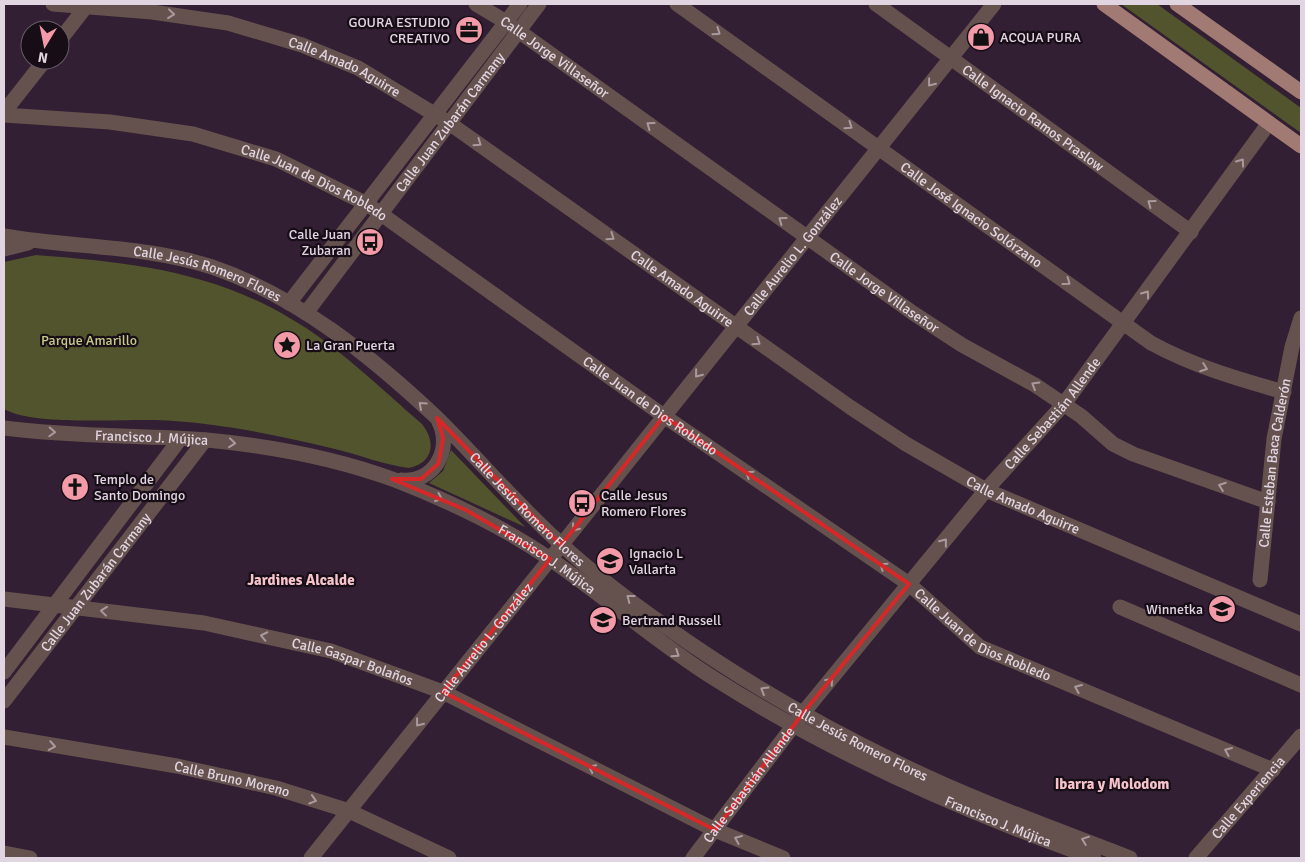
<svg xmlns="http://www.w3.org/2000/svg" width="1305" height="862" font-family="Signika,sans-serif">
	<rect width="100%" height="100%" fill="#331f33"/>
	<g fill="#51542d">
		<path d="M1121 4H1157L1301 108V133Z"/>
		<path d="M36 255C126 262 208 270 288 317 337 345 379 387 422 424 436 442 434 462 409 468 384 465 360 455 335 449 277 435 215 422 155 420 118 419 34 426 4 409V262Z"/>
		<path d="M451 450 525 527 429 483 443 471Z"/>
	</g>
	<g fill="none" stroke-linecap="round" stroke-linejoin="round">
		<g stroke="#65524e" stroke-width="15">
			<path id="s1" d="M53 4 152 12 228 23 302 45 358 68 449 123 850 407 906 444 986 490 1301 624"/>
			<path id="s2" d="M476 4 506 22 913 313 962 345 1035 385 1081 416 1113 444 1133 454 1268 502"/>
			<path id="s3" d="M677 4 1151 343C1193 366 1238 379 1284 392"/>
			<path id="s4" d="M876 4 1191 232"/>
			<path d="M60 40 88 4"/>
			<path d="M4 112 45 60"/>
			<path id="s5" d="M4 115 110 122 193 134 276 159 367 204 664 416 909 584 980 647 1273 770"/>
			<path id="s6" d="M4 236C73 248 144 245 212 267 297 296 371 356 436 417 478 458 517 505 561 544 591 572 631 602 665 626 738 678 817 724 898 763 973 800 1053 828 1130 858"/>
			<path d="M4 249 28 243"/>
			<path d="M289 303 520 4"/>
			<path id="s7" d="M306 313 539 4"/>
			<path id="s8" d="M4 428C71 437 140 435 207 440 270 446 335 458 395 480 449 501 502 526 550 559 606 597 657 643 715 679 833 754 962 811 1094 858"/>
			<path d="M401 480C433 484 453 450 439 422"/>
			<path id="s9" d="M1260 580 1274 439 1292 347 1301 318"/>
			<path id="s10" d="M4 599 204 623 331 651 443 692 715 830 783 858"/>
			<path d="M1120 607 1301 685"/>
			<path d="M4 672 180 439"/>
			<path id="s11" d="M4 701 205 440"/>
			<path id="s12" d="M4 737 177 766 276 788 349 811 449 858"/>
			<path d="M4 853 30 858"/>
			<path id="s13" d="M311 858 994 4"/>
			<path id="s14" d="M693 858 803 713 986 490 1064 404 1269 123"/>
			<path id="s15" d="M1196 858 1301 736"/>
		</g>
		<g stroke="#a17a73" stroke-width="15">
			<path d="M1104 4 1301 146"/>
			<path d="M1177 4 1301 92"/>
		</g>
	</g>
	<defs><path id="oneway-chevron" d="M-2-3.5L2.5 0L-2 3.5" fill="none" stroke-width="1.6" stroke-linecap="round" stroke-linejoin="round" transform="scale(1.25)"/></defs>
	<g stroke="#aa9a9f">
		<use href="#oneway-chevron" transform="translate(171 14) rotate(6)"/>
		<use href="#oneway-chevron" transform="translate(717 32) rotate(35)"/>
		<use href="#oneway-chevron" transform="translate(931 83) rotate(129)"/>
		<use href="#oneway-chevron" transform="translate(650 125) rotate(-144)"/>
		<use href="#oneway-chevron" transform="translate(849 126) rotate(35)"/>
		<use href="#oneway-chevron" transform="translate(478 143) rotate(35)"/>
		<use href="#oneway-chevron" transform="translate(1241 162) rotate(-54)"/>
		<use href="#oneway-chevron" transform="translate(1151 203) rotate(-144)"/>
		<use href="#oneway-chevron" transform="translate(782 220) rotate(-144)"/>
		<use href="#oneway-chevron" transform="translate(611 237) rotate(35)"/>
		<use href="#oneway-chevron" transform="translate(1067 282) rotate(36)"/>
		<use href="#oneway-chevron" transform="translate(1146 294) rotate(-54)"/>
		<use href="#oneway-chevron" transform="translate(757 342) rotate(35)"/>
		<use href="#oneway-chevron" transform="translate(1204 368) rotate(20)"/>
		<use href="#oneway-chevron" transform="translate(698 374) rotate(129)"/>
		<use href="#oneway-chevron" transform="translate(1035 385) rotate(-149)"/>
		<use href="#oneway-chevron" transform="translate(422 405) rotate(-138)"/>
		<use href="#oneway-chevron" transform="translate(52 432) rotate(3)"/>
		<use href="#oneway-chevron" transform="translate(232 443) rotate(6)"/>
		<use href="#oneway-chevron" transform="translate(749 474) rotate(-145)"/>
		<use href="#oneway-chevron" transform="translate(1222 486) rotate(-160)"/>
		<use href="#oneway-chevron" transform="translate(439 498) rotate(24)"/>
		<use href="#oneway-chevron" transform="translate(575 528) rotate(129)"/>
		<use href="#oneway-chevron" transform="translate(944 542) rotate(-51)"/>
		<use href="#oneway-chevron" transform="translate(883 566) rotate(-145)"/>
		<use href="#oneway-chevron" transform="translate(630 598) rotate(-142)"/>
		<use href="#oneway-chevron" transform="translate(104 611) rotate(-173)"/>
		<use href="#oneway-chevron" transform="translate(264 636) rotate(-168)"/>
		<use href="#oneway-chevron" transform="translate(676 654) rotate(34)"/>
		<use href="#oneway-chevron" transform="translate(830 681) rotate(-50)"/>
		<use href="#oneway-chevron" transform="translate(1078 688) rotate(-157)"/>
		<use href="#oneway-chevron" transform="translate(764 690) rotate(-149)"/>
		<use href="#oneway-chevron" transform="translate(419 723) rotate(128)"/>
		<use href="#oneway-chevron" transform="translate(52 746) rotate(10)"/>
		<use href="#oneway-chevron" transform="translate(1228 751) rotate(-157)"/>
		<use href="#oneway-chevron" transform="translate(592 768) rotate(-153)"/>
		<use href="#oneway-chevron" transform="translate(313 800) rotate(17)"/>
		<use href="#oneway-chevron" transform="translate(738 839) rotate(-157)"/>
		<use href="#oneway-chevron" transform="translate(1085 840) rotate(-159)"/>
	</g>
	<path fill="none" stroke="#d62828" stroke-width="4" stroke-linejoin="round" d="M664 416 909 584 803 713 715 830 443 692 550 559 466 510 392 479H421L438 464 443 438 437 418 561 545Z"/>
	<defs>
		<g id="office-disc" transform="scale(1.4375)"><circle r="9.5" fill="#f39aa9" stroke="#160d16"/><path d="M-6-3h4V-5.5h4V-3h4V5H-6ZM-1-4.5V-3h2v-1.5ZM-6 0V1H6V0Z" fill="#111"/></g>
		<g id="shop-disc" transform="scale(1.4375)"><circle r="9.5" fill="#f39aa9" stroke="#160d16"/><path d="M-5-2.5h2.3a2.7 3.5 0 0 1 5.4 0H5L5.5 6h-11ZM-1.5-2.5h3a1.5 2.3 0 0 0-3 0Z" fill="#111"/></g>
		<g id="bus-disc" transform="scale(1.4375)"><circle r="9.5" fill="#f39aa9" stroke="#160d16"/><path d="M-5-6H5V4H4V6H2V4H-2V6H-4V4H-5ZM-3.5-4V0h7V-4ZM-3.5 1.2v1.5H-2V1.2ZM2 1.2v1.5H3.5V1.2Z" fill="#111"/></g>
		<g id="sight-disc" transform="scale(1.4375)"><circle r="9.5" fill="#f39aa9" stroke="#160d16"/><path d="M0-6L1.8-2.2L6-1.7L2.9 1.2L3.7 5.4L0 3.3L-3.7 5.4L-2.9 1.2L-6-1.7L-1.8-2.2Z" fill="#111"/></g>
		<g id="church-disc" transform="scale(1.4375)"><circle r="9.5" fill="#f39aa9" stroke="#160d16"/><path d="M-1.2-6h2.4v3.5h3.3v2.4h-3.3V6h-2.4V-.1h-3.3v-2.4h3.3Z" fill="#111"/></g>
		<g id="school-disc" transform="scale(1.4375)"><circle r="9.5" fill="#f39aa9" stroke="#160d16"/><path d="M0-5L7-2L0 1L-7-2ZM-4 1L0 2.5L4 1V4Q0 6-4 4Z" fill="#111"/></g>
	</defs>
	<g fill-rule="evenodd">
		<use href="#office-disc" x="469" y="30"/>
		<use href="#shop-disc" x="981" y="37"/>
		<use href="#bus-disc" x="370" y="242"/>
		<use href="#sight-disc" x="287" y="345"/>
		<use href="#church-disc" x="75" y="487"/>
		<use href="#bus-disc" x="582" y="503"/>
		<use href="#school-disc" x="610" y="561"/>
		<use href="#school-disc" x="1222" y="609"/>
		<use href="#school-disc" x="603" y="620"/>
	</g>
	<g text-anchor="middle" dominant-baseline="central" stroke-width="4.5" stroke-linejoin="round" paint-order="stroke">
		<g font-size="14" fill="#e2d5e2" stroke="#160d16" text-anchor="start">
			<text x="450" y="22" text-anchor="end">GOURA ESTUDIO<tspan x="450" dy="16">CREATIVO</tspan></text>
			<text x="1000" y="37">ACQUA PURA</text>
			<text x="351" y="234" text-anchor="end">Calle Juan<tspan x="351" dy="16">Zubaran</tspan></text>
			<text x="306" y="345">La Gran Puerta</text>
			<text x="94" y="479">Templo de<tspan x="94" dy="16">Santo Domingo</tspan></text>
			<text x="601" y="495">Calle Jesus<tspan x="601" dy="16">Romero Flores</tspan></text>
			<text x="629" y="553">Ignacio L<tspan x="629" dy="16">Vallarta</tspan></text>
			<text x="1203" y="609" text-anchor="end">Winnetka</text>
			<text x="622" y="620">Bertrand Russell</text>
		</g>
		<g font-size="14" fill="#e2d5e2" stroke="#160d16">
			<text stroke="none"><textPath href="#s2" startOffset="95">Calle Jorge Villaseñor</textPath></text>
			<text stroke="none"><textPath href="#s1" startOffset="301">Calle Amado Aguirre</textPath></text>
			<text stroke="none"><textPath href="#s4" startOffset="194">Calle Ignacio Ramos Praslow</textPath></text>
			<text stroke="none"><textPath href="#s7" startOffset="239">Calle Juan Zubarán Carmany</textPath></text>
			<text stroke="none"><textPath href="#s5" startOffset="321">Calle Juan de Dios Robledo</textPath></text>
			<text stroke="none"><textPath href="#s3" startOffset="362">Calle José Ignacio Solórzano</textPath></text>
			<text stroke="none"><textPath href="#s13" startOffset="771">Calle Aurelio L. González</textPath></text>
			<text stroke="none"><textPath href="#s6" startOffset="208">Calle Jesús Romero Flores</textPath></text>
			<text stroke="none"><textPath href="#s1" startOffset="706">Calle Amado Aguirre</textPath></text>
			<text stroke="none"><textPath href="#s2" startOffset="500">Calle Jorge Villaseñor</textPath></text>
			<text stroke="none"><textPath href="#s5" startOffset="726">Calle Juan de Dios Robledo</textPath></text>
			<text stroke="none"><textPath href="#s14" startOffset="572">Calle Sebastián Allende</textPath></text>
			<text stroke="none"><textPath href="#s8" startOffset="148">Francisco J. Mújica</textPath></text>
			<text stroke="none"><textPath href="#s9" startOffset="118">Calle Esteban Baca Calderón</textPath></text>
			<text stroke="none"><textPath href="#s1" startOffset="1111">Calle Amado Aguirre</textPath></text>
			<text stroke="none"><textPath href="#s6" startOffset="612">Calle Jesús Romero Flores</textPath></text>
			<text stroke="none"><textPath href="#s8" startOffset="568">Francisco J. Mújica</textPath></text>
			<text stroke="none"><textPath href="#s11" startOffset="150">Calle Juan Zubarán Carmany</textPath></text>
			<text stroke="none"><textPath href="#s5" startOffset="1131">Calle Juan de Dios Robledo</textPath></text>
			<text stroke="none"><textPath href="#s13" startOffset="276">Calle Aurelio L. González</textPath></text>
			<text stroke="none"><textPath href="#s10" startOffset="355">Calle Gaspar Bolaños</textPath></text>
			<text stroke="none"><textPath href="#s6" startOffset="1018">Calle Jesús Romero Flores</textPath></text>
			<text stroke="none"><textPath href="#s12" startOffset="232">Calle Bruno Moreno</textPath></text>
			<text stroke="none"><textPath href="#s14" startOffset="92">Calle Sebastián Allende</textPath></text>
			<text stroke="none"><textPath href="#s15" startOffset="80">Calle Experiencia</textPath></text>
			<text stroke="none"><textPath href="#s8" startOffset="1092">Francisco J. Mújica</textPath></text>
		</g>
		<g font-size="14" fill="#c6cb88" stroke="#160d16">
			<text x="89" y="340">Parque Amarillo</text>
		</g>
		<g font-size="15" font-weight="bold" fill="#f8c4cc" stroke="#160d16">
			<text x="301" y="580">Jardines Alcalde</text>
			<text x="1112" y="784">Ibarra y Molodom</text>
		</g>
	</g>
	<rect width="1305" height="862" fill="none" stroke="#e2d5e2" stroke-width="10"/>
	<g transform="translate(45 45) rotate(190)"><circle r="24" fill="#160d16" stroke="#685d68"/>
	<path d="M0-4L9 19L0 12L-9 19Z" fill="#f39aa9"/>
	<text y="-8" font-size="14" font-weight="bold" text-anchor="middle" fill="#e2d5e2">N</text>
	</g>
</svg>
